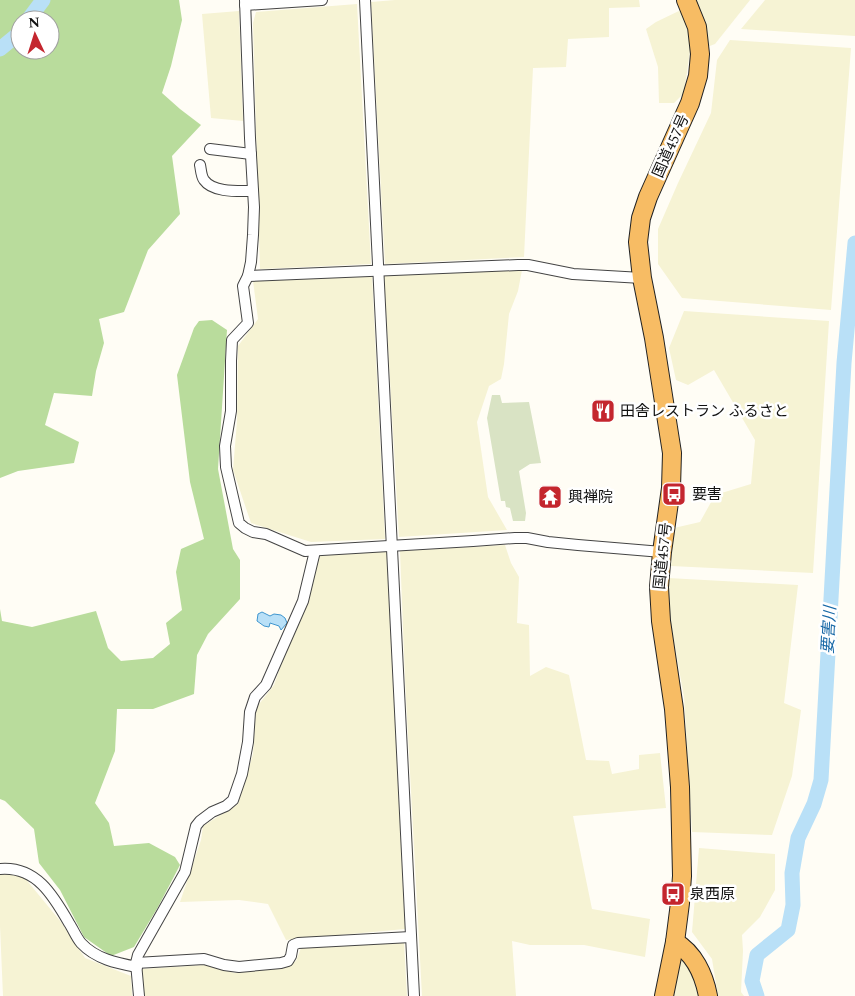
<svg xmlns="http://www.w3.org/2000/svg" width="855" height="996" font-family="Spectral,'Noto Sans JP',serif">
	<rect width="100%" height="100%" fill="#fffdf5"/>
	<g fill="#f6f3d4">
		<path d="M395 0H639L640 7 609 8V37L568 39 566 67 533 68 524 257 385 264 371 2Z"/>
		<path d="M692 0H750L715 44 707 47Z"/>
		<path d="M765 0H855V36L741 29Z"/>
		<path d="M357 4 371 264 260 269 253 23 256 12Z"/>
		<path d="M683 9 691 44 684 93 674 103H659L658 67 646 29 656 22Z"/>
		<path d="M239 11 243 121 211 118 202 14Z"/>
		<path d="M730 40 851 48 831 310 682 298 658 264V229L678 183 711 113 717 60Z"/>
		<path d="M522 270 518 291 509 314 504 364 501 379 489 386 477 422 488 497 507 530 399 537 384 276Z"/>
		<path d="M372 276 385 539 311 542 251 523 233 470 237 421 238 346 258 319 253 281Z"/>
		<path d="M684 311 829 321 813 573 671 566 674 528 700 522 715 495 751 484 755 440 714 370 688 385 676 380 669 348Z"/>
		<path d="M505 545 511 563 519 577 517 623 529 625 530 676 546 667 569 675 586 760 609 761 612 774 639 769V755L660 753 666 808 573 816 592 909 650 919 645 957 584 945H530L512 941 516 996H422L405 679 400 551Z"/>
		<path d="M387 551 405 929 286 940 268 904 239 900 180 902 201 840 203 826 238 804 253 754 256 708 274 685 319 556Z"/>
		<path d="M668 578 798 585 784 703 801 710 792 776 772 835 692 832 684 697 668 608Z"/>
		<path d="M699 848 775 854V890L760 917 742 935 743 951 741 992 744 996H718L712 959 692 932Z"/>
		<path d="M0 873 24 877 61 922 85 958 131 976 132 996H3L0 926Z"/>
		<path d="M404 942 407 996H144L142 969 205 965 235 973 281 968 296 961 301 948Z"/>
		<path d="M681 956 699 986 702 996H670Z"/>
	</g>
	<g fill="#b9dc9c" fill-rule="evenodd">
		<path d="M0 0H179L182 20 171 66 162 93 180 109 201 125 172 156 180 214 148 250 124 312 99 319 104 343 96 371 92 396 54 393 45 425 79 442 74 463 18 471 0 478ZM20 20H50V50H20Z"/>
		<path d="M212 320 227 330 218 469 233 549 240 560V599L208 634 197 655 194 694 153 709H117L115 751 95 803 109 823 114 846 149 843 175 857 180 865 158 907 134 947 111 956 84 937 60 890 39 863 34 829 5 801 0 799V609L2 621 32 627 96 611 108 648 121 661 153 658 170 644 166 623 182 610 176 572 181 549 204 539 190 482 177 375 194 328 199 321Z"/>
	</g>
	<path fill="#d9e3c4" d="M492 395H500L502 403 529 402 541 463 530 464 519 471 526 513 525 521H513L510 508 506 507 505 501H501L487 418Z"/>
	<path fill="#b9e0f7" stroke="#3f96cf" d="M262 612 270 616 274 614 281 615 285 618 287 623 281 630 279 626 270 623 269 627 264 626 257 621 258 614Z"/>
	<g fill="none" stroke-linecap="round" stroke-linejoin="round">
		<g stroke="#b9e0f7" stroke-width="15">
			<path d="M28 20 43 0"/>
			<path d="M0 49 17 35 20 31"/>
			<path d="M757 996 752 981 757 955 788 930 793 905 792 873 798 838 814 804 821 780 844 363 855 243"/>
		</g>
		<g stroke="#444" stroke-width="12">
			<g id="minor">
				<path d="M245 0 250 138 254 207 253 235 251 262 248 276 243 286 248 323 232 340 231 361V411L225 446 226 467 239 523 245 528 253 532 266 534 305 551 473 541 515 538H527L548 542 578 545 662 552"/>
				<path d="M365 0 414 996"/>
				<path d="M245 5 322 0"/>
				<path d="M210 149 251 154"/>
				<path d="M200 165C201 169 201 176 204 180 213 193 239 191 253 191"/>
				<path d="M248 276 518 265H528L573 274 642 278"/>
				<path d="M0 869C36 866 53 895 69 923 73 929 76 937 81 943 96 959 116 963 137 967"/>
				<path d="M136 963 204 959 224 965 239 967 281 963 288 961 291 956 293 945 298 943 411 937"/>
				<path d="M139 996 136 963 138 955 185 872 196 826 200 821 212 812 226 806 233 800 242 774 248 742 250 712 255 697 266 685 303 601 315 551"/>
			</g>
		</g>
		<g stroke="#222" stroke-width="20">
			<g id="trunk">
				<path d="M675 942C694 953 704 975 708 996"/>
				<path d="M664 996 675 942 680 903 682 876 680 787 674 709 661 621 659 587 662 552 671 488 672 453 654 338 642 278 638 242 641 218 648 197 690 103 698 76 700 54 697 27 686 0"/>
			</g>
		</g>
		<use href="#minor" stroke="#fff" stroke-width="10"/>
		<use href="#trunk" stroke="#f7bc64" stroke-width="18"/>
	</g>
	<defs>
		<g id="restaurant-square" transform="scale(1.25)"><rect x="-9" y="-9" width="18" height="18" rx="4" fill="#c4262e" stroke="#fff"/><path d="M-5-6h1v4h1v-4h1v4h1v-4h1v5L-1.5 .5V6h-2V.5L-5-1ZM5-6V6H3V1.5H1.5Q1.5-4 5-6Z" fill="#fff"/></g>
		<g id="bus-square" transform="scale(1.25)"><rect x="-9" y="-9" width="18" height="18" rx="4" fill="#c4262e" stroke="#fff"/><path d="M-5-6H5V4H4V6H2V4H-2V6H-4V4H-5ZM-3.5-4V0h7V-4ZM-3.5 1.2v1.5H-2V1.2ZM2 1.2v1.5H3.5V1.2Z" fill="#fff"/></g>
		<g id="temple-square" transform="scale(1.25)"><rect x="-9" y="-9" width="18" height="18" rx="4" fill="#c4262e" stroke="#fff"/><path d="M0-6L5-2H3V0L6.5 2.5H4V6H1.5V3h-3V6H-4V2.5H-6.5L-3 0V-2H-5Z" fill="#fff"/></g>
	</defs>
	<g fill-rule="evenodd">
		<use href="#restaurant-square" x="603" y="411"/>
		<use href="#bus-square" x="674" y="494"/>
		<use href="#temple-square" x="550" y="497"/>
		<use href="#bus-square" x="673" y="894"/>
	</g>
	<g text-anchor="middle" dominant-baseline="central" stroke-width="5" stroke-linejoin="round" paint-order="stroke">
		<g font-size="15" fill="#111" stroke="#fff">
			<text transform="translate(671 146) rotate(-66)">国道457号</text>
			<text transform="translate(663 556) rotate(-84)">国道457号</text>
		</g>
		<g font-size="15" fill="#111" stroke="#fff" text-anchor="start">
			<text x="620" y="411">田舎レストラン ふるさと</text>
			<text x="692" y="494">要害</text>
			<text x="568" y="497">興禅院</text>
			<text x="690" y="894">泉西原</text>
		</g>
		<g font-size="16" font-style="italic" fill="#1768a6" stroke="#fff">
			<text transform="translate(829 630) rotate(-87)">要害川</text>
		</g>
	</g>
	<g transform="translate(35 35) rotate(356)"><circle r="24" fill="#ffffff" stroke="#a0a0a0"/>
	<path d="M0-4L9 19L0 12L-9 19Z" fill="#c4262e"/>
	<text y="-8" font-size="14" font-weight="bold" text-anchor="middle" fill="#111111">N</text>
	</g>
</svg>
